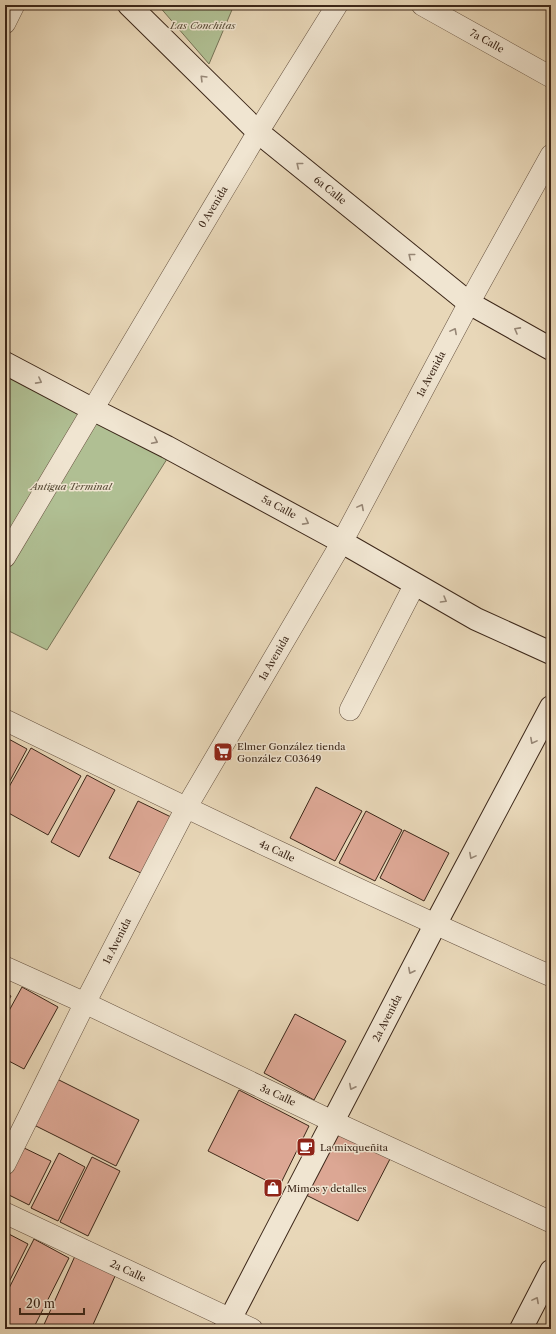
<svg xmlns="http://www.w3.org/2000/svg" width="556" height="1334" font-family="'Libre Caslon Text',serif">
	<rect width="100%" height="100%" fill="#e8d7b8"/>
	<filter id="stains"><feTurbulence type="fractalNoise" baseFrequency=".005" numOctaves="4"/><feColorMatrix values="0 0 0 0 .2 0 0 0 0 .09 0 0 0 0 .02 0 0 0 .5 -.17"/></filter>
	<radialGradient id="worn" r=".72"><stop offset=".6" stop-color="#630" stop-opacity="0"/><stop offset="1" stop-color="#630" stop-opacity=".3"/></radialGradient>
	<g fill="#b0bf93" stroke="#767356">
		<path d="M158 5H234L209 64Z"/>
		<path d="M5 375 167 459 47 650 5 629Z"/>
	</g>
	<g fill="#dca794" stroke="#3c2719">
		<path d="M5 737 27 749 5 790Z"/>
		<path d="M31 748 81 776 48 835 5 811V794Z"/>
		<path d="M87 775 115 790 79 857 51 842Z"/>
		<path d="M316 787 362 811 335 861 290 838Z"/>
		<path d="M138 801 171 817 143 874 109 858Z"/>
		<path d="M366 811 402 830 375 881 339 863Z"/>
		<path d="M404 830 449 853 424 901 380 878Z"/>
		<path d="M22 987 58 1007 24 1069 5 1059V1018Z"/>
		<path d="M5 993 11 996 5 1007Z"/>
		<path d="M295 1014 346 1041 314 1100 264 1073Z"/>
		<path d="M53 1077 139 1120 116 1166 30 1123Z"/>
		<path d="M239 1090 309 1126 279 1187 208 1151Z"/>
		<path d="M334 1130 390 1159 358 1221 302 1193Z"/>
		<path d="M20 1146 51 1161 29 1205 5 1193V1176Z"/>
		<path d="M59 1153 85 1167 58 1221 31 1208Z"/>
		<path d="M92 1157 120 1171 88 1236 60 1222Z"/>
		<path d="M5 1232 28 1244 5 1290Z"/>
		<path d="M34 1239 69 1258 33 1329H10L5 1326V1296Z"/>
		<path d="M75 1256 116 1274 91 1329H42Z"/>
	</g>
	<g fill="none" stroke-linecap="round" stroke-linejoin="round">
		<g stroke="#675341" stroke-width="22">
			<g id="minor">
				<path d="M422 5 551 77"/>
				<path d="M5 23 14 5"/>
				<path d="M5 557 258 132 337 5"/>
				<path d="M350 710 415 584"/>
				<path d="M5 720C186 808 367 895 551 976"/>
				<path d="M5 967 85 1003 334 1122 551 1222"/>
				<path d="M5 1164 85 1003 186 808 342 542 469 303 551 155"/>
				<path d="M5 1213 252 1329"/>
			</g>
		</g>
		<g stroke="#3c2719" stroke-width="24">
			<g id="secondary">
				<path d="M129 5 258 132 469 303 551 349"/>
				<path d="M5 363 92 409 167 447 342 542 476 619 551 653"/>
				<path d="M225 1329 435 925 551 707"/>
				<path d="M521 1329 551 1271"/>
			</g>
		</g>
		<use href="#minor" stroke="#f0e5d1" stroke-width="21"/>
		<use href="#secondary" stroke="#f0e5d1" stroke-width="22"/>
	</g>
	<defs><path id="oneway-chevron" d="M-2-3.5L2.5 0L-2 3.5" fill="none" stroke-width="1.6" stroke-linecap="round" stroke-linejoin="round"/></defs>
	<g stroke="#968675">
		<use href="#oneway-chevron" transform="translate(203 78) rotate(-135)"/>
		<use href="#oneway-chevron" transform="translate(299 165) rotate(-141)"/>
		<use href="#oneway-chevron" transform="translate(411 256) rotate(-141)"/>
		<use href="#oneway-chevron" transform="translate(517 330) rotate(-151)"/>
		<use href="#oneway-chevron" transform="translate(454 331) rotate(-62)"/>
		<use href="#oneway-chevron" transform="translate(39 381) rotate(28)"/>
		<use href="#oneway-chevron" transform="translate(155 441) rotate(26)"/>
		<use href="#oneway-chevron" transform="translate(361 507) rotate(-62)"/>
		<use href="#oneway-chevron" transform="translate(306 522) rotate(28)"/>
		<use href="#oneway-chevron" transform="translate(444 600) rotate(30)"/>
		<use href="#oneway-chevron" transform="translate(533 741) rotate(118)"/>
		<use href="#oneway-chevron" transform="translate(472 856) rotate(118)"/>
		<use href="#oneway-chevron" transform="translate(411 971) rotate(117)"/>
		<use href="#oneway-chevron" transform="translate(352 1087) rotate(117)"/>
		<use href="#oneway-chevron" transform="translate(536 1300) rotate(-62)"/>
	</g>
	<defs>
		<g id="supermarket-square" transform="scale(1)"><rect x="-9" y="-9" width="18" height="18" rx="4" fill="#8f2418" stroke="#f0e5d1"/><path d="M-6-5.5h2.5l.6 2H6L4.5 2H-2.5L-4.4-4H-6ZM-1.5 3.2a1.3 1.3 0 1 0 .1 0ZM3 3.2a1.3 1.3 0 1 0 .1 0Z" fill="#fff"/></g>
		<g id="cafe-square" transform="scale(1)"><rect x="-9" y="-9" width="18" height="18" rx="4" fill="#8f2418" stroke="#f0e5d1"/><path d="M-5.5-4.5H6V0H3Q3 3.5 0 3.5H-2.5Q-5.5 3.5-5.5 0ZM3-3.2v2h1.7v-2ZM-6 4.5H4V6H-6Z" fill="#fff"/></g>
		<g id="shop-square" transform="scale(1)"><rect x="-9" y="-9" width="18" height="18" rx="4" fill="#8f2418" stroke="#f0e5d1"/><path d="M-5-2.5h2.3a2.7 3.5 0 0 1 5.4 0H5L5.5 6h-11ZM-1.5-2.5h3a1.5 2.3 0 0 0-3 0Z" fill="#fff"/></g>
	</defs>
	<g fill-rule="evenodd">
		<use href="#supermarket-square" x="223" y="752"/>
		<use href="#cafe-square" x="306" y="1147"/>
		<use href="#shop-square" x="273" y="1188"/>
	</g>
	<g text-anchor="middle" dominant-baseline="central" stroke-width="3" stroke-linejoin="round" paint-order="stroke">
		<g font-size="10" font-style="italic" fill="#594d38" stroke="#f0e5d1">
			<text x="203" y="25">Las Conchitas</text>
			<text x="71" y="486">Antigua Terminal</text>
		</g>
		<g font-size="10" fill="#3c2719" stroke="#f0e5d1">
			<text transform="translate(487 41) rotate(29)">7a Calle</text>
			<text transform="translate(330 190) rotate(39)">6a Calle</text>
			<text transform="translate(213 207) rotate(-59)">0 Avenida</text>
			<text transform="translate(431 374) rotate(-62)">1a Avenida</text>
			<text transform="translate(279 507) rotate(28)">5a Calle</text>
			<text transform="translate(274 658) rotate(-60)">1a Avenida</text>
			<text transform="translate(277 851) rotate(25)">4a Calle</text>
			<text transform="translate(117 941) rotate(-63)">1a Avenida</text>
			<text transform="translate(387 1018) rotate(-63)">2a Avenida</text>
			<text transform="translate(278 1095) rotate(25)">3a Calle</text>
			<text transform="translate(128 1271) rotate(25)">2a Calle</text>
		</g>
		<g font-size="10" fill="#3c2719" stroke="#f0e5d1" text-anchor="start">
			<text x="237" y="746">Elmer González tienda<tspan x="237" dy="12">González C03649</tspan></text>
			<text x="320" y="1147">La mixqueñita</text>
			<text x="287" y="1188">Mimos y detalles</text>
		</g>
	</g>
	<rect width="556" height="1334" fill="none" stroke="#e8d7b8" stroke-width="20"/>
	<rect x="6" y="6" width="544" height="1322" fill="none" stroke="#3c2719" stroke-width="2"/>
	<rect x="10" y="10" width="536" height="1314" fill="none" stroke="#3c2719"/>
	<path d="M20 1308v6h64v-6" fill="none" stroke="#3c2719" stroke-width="2"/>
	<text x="26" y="1308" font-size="12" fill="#3c2719" stroke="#f0e5d1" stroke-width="3" paint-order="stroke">20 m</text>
	<rect width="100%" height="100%" filter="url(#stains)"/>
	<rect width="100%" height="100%" fill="url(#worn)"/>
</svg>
